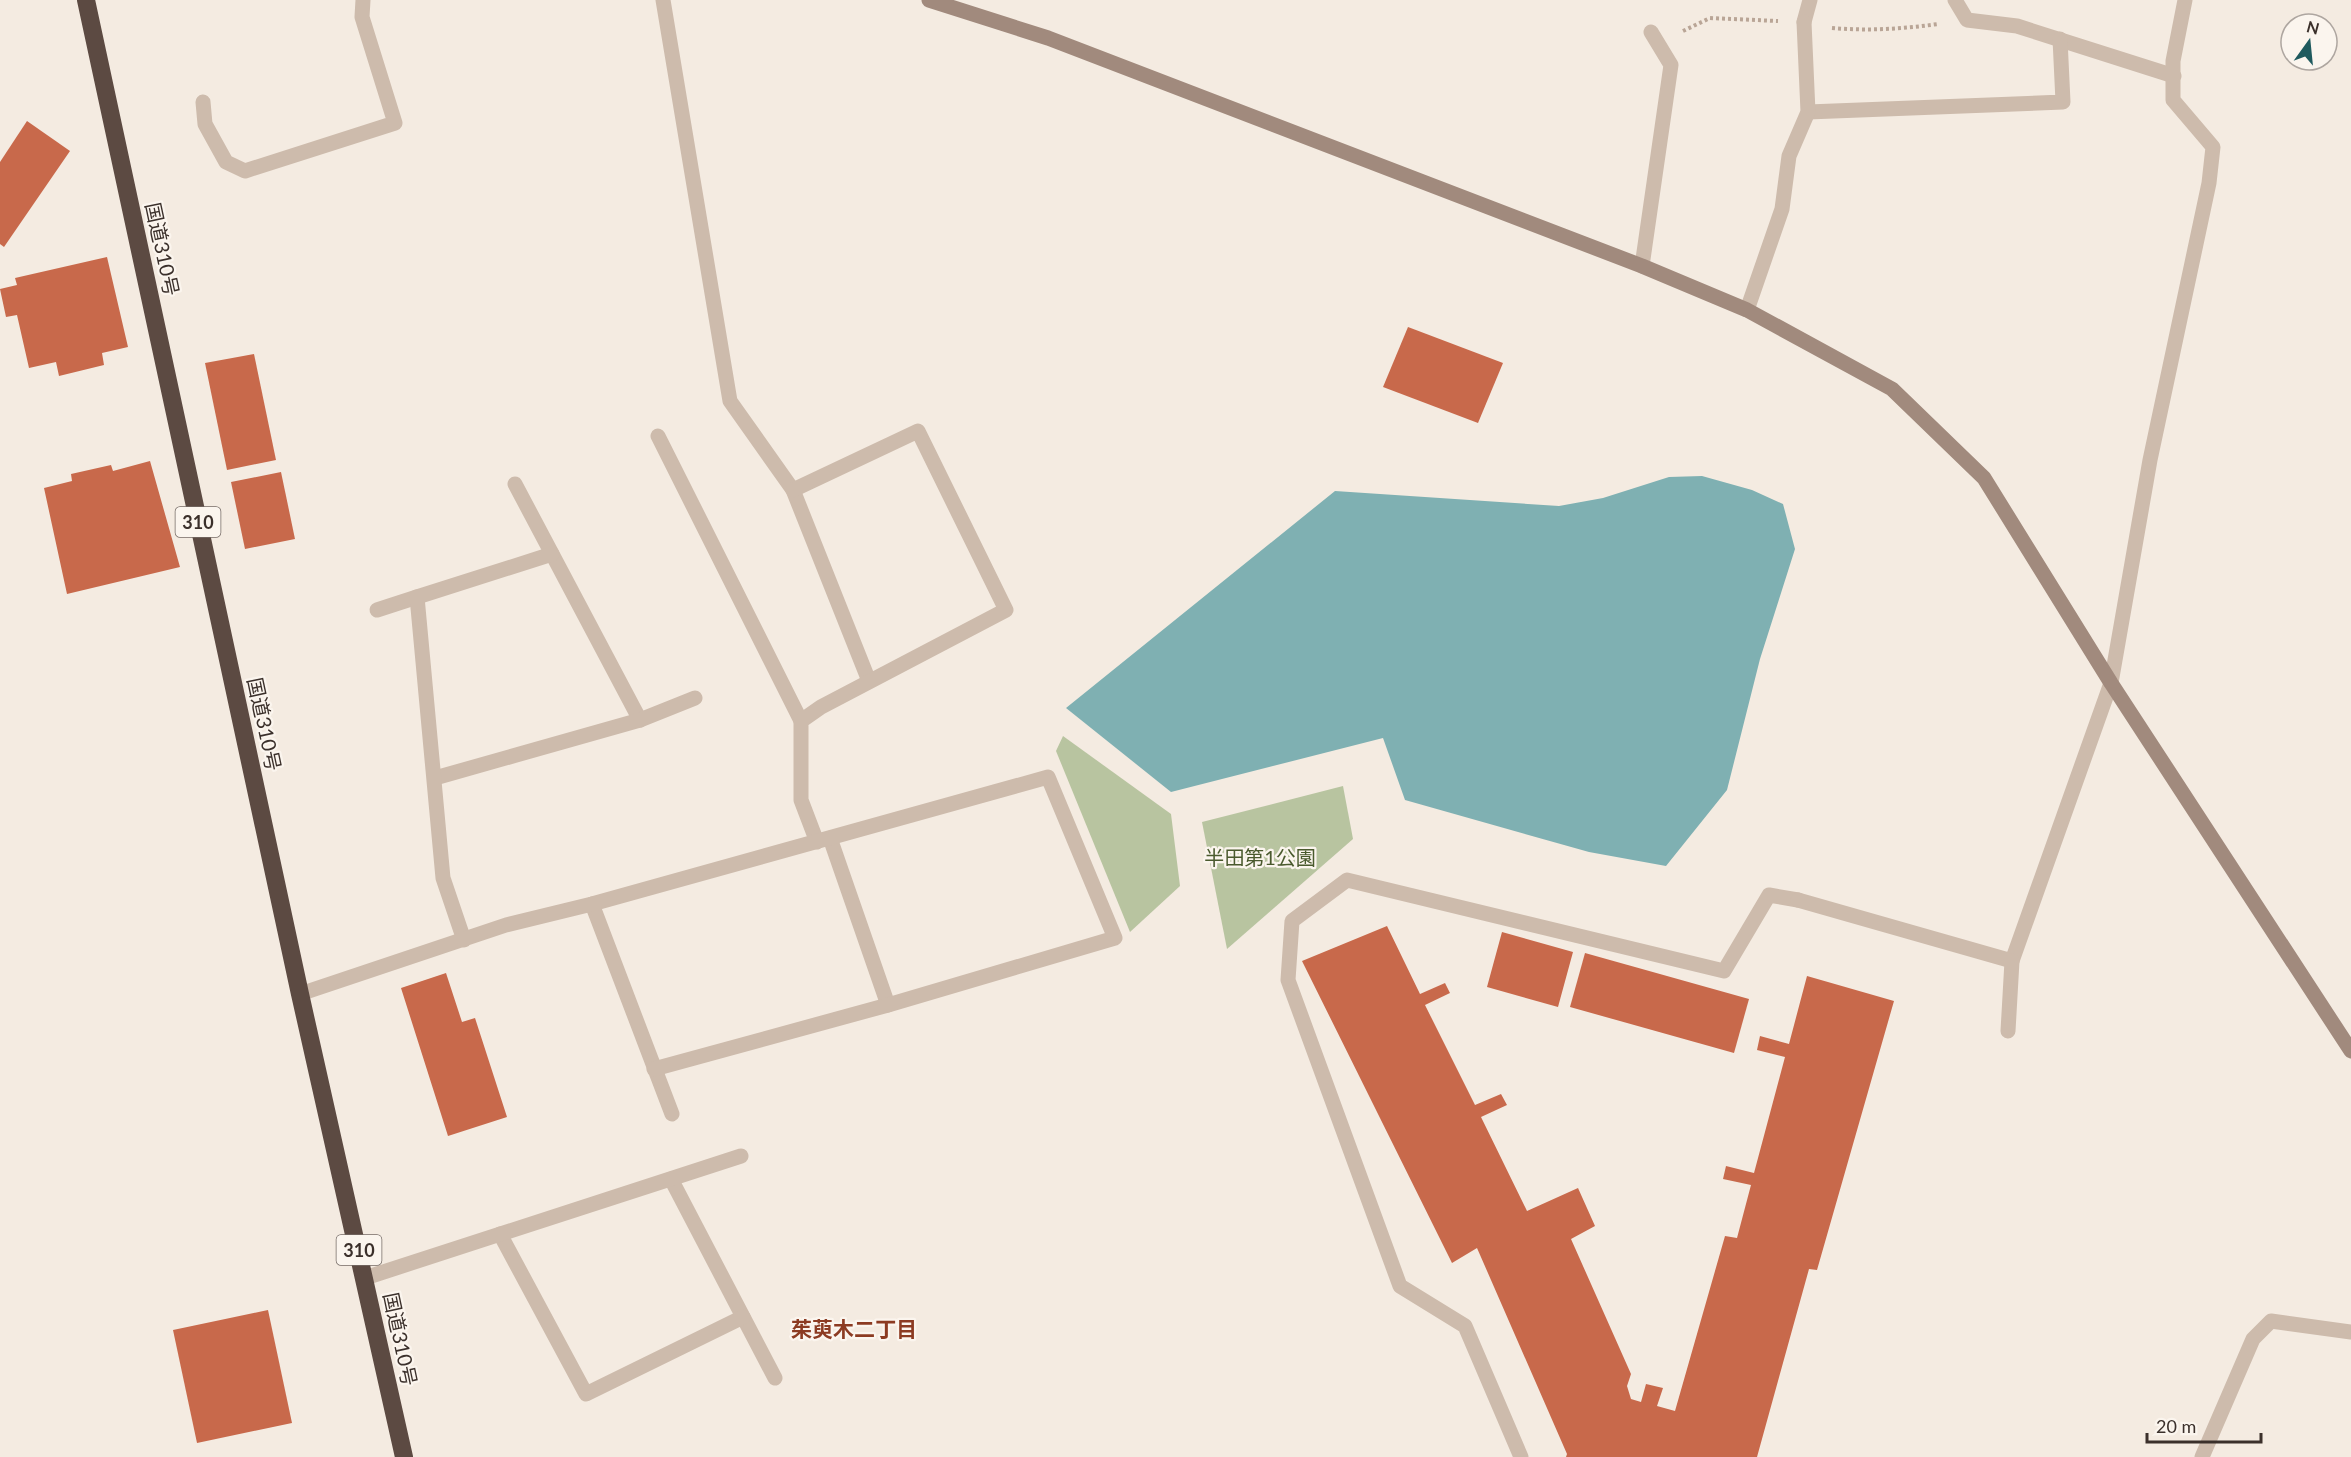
<svg xmlns="http://www.w3.org/2000/svg" width="2351" height="1457" font-family="Lato,'Noto Sans JP',sans-serif">
	<rect width="100%" height="100%" fill="#f4ebe1"/>
	<g fill="#b8c4a0">
		<path d="M1063 736 1171 814 1180 886 1130 932 1056 751Z"/>
		<path d="M1343 786 1353 839 1227 949 1202 822Z"/>
	</g>
	<path fill="#7fb0b2" d="M1702 476 1752 490 1783 504 1795 549 1760 659 1727 790 1666 866 1589 852 1405 800 1383 738 1171 792 1066 708 1335 491 1559 506 1603 498 1669 477Z"/>
	<g fill="#c8694b">
		<path d="M27 121 70 151 4 247 0 244V162Z"/>
		<path d="M107 257 128 347 102 353 104 365 59 376 56 362 29 368 17 315 6 317 0 289 17 285 15 278Z"/>
		<path d="M1408 327 1503 363 1478 423 1383 387Z"/>
		<path d="M254 354 276 460 227 470 205 363Z"/>
		<path d="M150 461 180 567 67 594 44 488 72 481 71 474 111 465 113 471Z"/>
		<path d="M281 472 295 539 245 549 231 482Z"/>
		<path d="M1387 926 1420 994 1445 983 1450 993 1425 1005 1475 1105 1501 1094 1507 1105 1481 1117 1527 1211 1578 1188 1595 1226 1571 1239 1631 1374 1627 1386 1631 1399 1641 1402 1646 1384 1663 1388 1657 1406 1675 1411 1725 1236 1737 1238 1751 1185 1723 1179 1726 1166 1754 1173 1785 1057 1757 1050 1760 1036 1789 1044 1807 976 1894 1001 1817 1270 1809 1269 1757 1457H1566L1567 1454 1477 1248 1452 1263 1302 961Z"/>
		<path d="M1502 932 1573 952 1558 1007 1487 987Z"/>
		<path d="M1585 953 1749 999 1734 1053 1570 1007Z"/>
		<path d="M446 973 462 1022 475 1018 507 1117 448 1136 401 988Z"/>
		<path d="M268 1310 292 1423 197 1443 173 1330Z"/>
	</g>
	<g fill="none" stroke-linecap="round" stroke-linejoin="round">
		<g stroke="#b9a596" stroke-width="4" stroke-dasharray="3 3" stroke-linecap="butt">
			<path d="M1832 28C1868 31 1903 29 1938 24"/>
			<path d="M1683 31 1710 18 1778 21"/>
		</g>
		<g stroke="#cdbbac" stroke-width="15">
			<path d="M1955 0 1967 20 2017 26 2174 76"/>
			<path d="M1804 22 1810 0"/>
			<path d="M1642 266 1671 65 1651 32"/>
			<path d="M1521 1457 1465 1326 1400 1286 1288 980 1292 921 1347 880 1724 971 1769 895 1798 900"/>
		</g>
		<g stroke="#cdbbac" stroke-width="15">
			<path d="M663 0 730 401 793 490 869 681"/>
			<path d="M203 102 205 124 226 162 245 171 395 123 362 17 363 0"/>
			<path d="M1808 112 2063 102 2060 39"/>
			<path d="M1747 310 1782 209 1789 156 1808 112 1804 22"/>
			<path d="M658 436 801 721"/>
			<path d="M515 484 640 720"/>
			<path d="M793 490 918 431 1006 610 821 707 801 721V800L817 842"/>
			<path d="M377 610 417 597"/>
			<path d="M435 778 640 720 695 698"/>
			<path d="M830 838 888 1005"/>
			<path d="M1798 900 2012 961 2111 683 2150 460 2209 183 2213 147 2173 100V61L2185 0"/>
			<path d="M592 904 672 1114"/>
			<path d="M464 940 443 878 417 597 552 554"/>
			<path d="M300 994 506 925 592 904 1048 777 1115 938 888 1005 654 1069"/>
			<path d="M2008 1031 2012 961"/>
			<path d="M671 1179 775 1378"/>
			<path d="M500 1234 586 1394 743 1317"/>
			<path d="M365 1278 741 1156"/>
			<path d="M2202 1457 2253 1339 2271 1321 2351 1332"/>
		</g>
		<path stroke="#a18a7d" stroke-width="15" d="M929 0 1048 38 1642 266 1747 310 1892 389 1984 478 2111 683 2351 1051"/>
		<path stroke="#5c4a42" stroke-width="18" d="M86 0 300 994 404 1457"/>
	</g>
	<g text-anchor="middle" dominant-baseline="central" stroke-width="4.5" stroke-linejoin="round" paint-order="stroke">
		<g fill="#fbf5ee" stroke="#756b66" stroke-width="1.5">
			<rect x="175.5" y="507" width="45" height="30" rx="4.5"/>
			<rect x="336.5" y="1235" width="45" height="30" rx="4.5"/>
		</g>
		<g font-size="18" font-weight="bold" fill="#3b302b">
			<text x="198" y="522">310</text>
			<text x="359" y="1250">310</text>
		</g>
		<g font-size="20" fill="#3b302b" stroke="#fbf5ee">
			<text transform="translate(163 249) rotate(78)">国道310号</text>
			<text transform="translate(265 724) rotate(78)">国道310号</text>
			<text transform="translate(401 1339) rotate(78)">国道310号</text>
		</g>
		<g font-size="20" fill="#4a5a2e" stroke="#fbf5ee">
			<text x="1260" y="857">半田第1公園</text>
		</g>
		<g font-size="21" font-weight="bold" fill="#8c3b22" stroke="#fbf5ee">
			<text x="854" y="1328">茱萸木二丁目</text>
		</g>
	</g>
	<g transform="translate(2309 42) rotate(15)"><circle r="28" fill="#fbf5ee" stroke="#aea6a0" stroke-width="1.5"/>
	<path d="M0-4.5L10 22L0 15L-10 22Z" fill="#1f5a5e"/>
	<text y="-9" font-size="16" font-weight="bold" text-anchor="middle" fill="#3b302b">N</text>
	</g>
	<path d="M2147 1433v9h114v-9" fill="none" stroke="#3b302b" stroke-width="3"/>
	<text x="2156" y="1433" font-size="18" fill="#3b302b" stroke="#fbf5ee" stroke-width="4.5" paint-order="stroke">20 m</text>
</svg>
